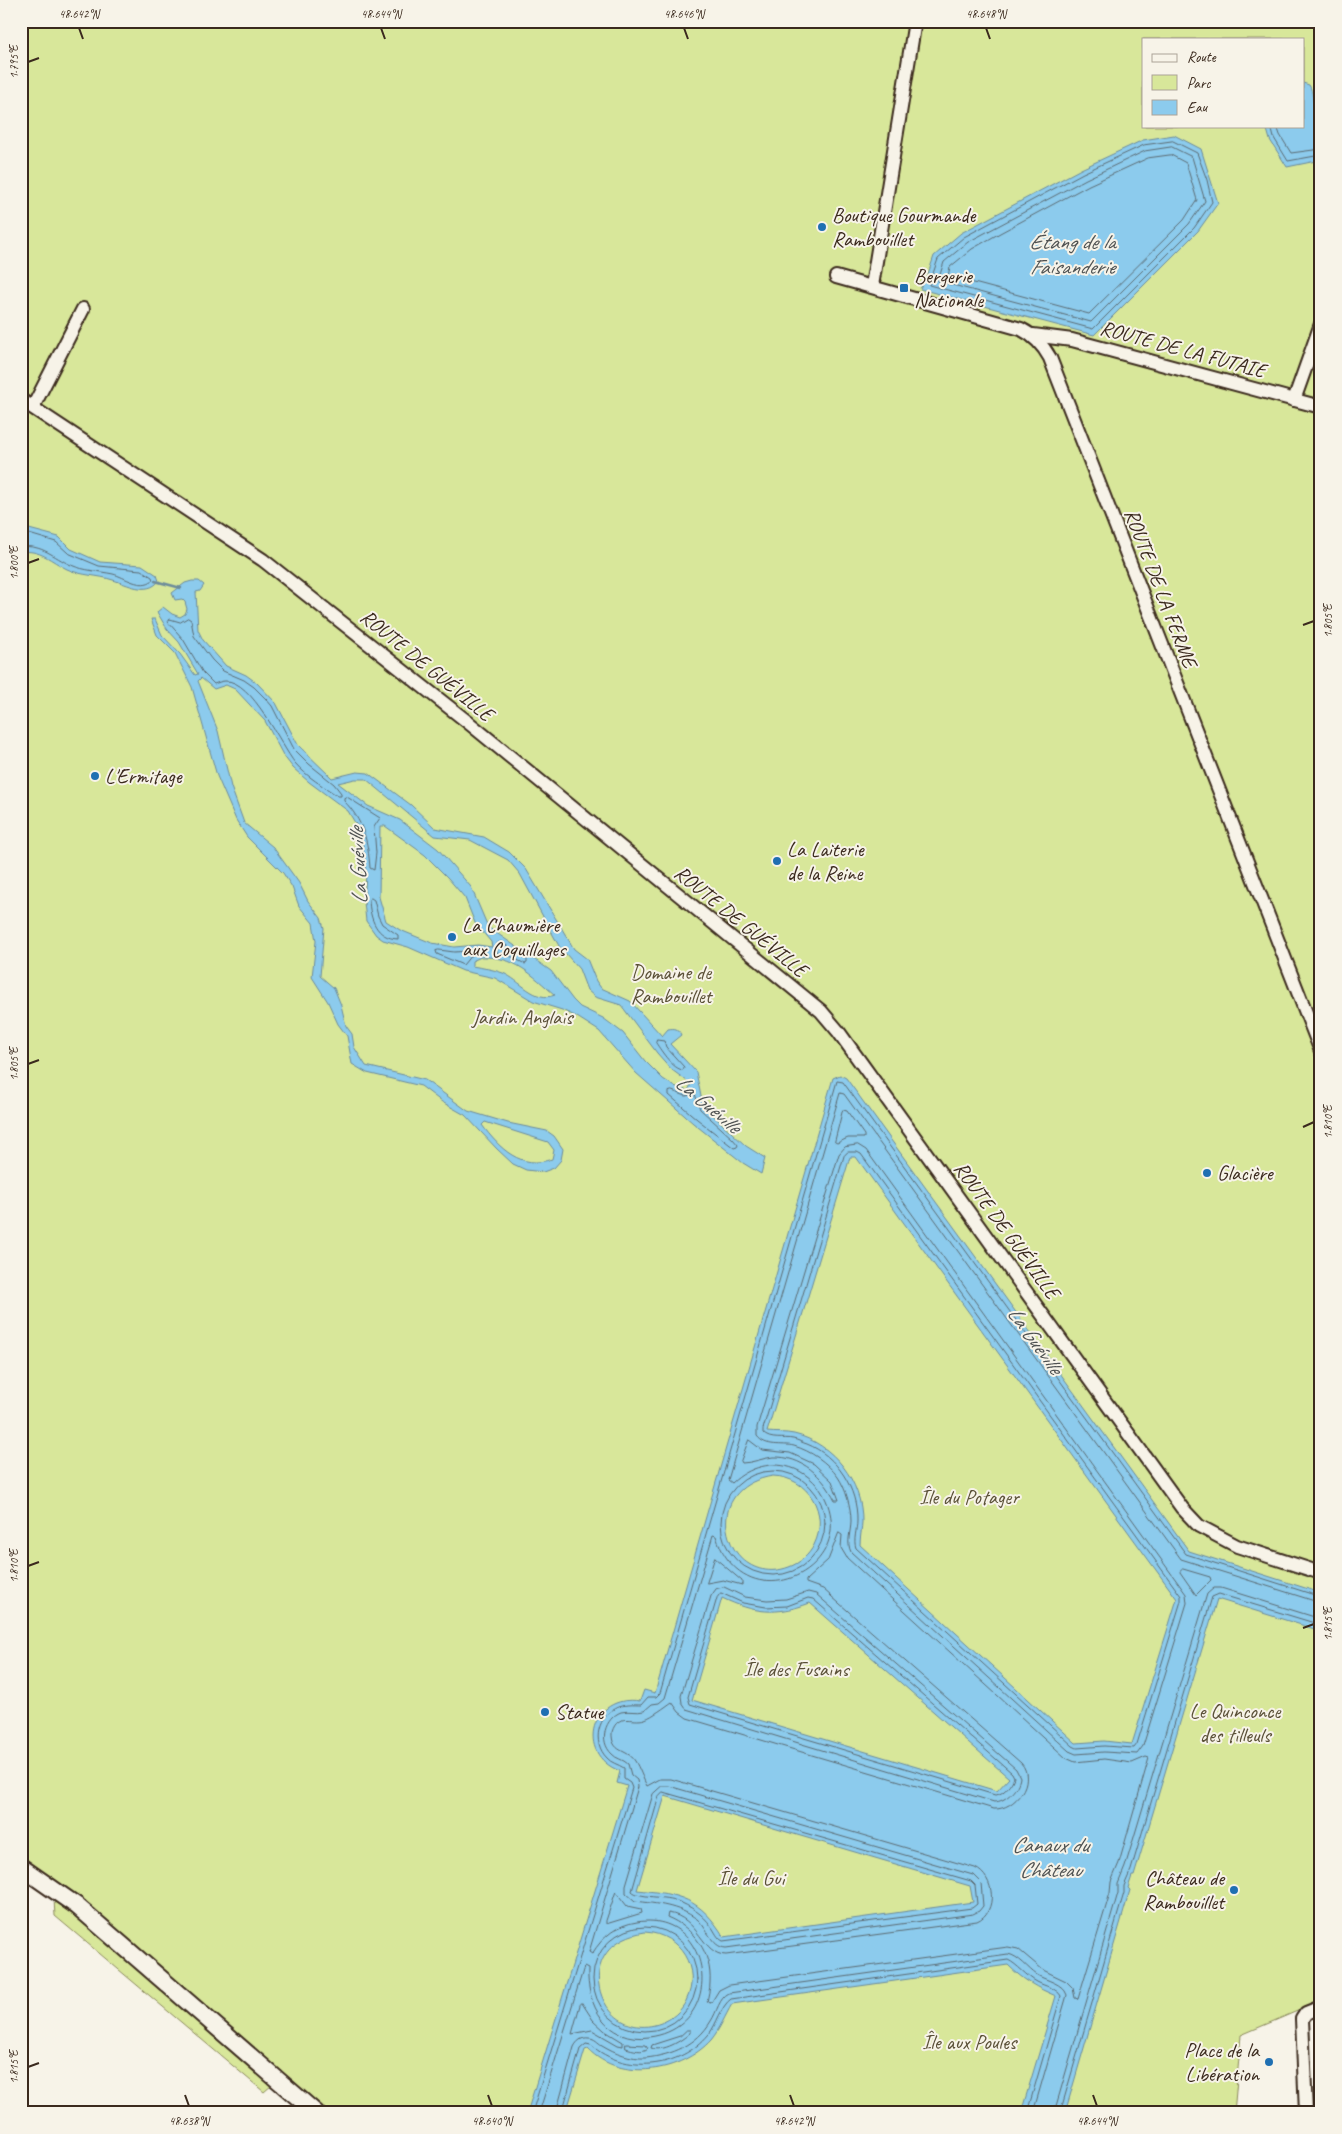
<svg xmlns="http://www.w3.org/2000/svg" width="1342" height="2134" font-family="Caveat,sans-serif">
	<rect width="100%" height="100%" fill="#f7f3e8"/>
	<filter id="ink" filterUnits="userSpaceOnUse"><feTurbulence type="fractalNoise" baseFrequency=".02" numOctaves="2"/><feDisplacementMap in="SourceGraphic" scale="10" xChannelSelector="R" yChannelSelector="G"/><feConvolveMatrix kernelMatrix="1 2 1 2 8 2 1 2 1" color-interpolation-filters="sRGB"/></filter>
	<g filter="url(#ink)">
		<path fill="#d8e79a" stroke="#8a885c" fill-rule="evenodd" d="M21 21H1321V2001L1241 2035 1234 2113H291L294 2089 280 2078 264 2092 55 1916 53 1883 21 1862ZM1143 39H1303V126H1143Z"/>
		<g fill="#8ccbed" stroke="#6c8b9a" fill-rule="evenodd">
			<path d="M1303 83 1309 85C1314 92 1311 101 1316 109H1321V160L1287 167 1270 140 1266 126H1303Z"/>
			<path d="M1174 135 1201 149 1218 203 1198 231 1094 335 920 289 928 274 934 256 961 233 1081 169 1143 140Z"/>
			<path d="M29 529 59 537 71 549 100 562 142 565 157 575 159 581C147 596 127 584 113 580 98 575 82 576 67 569 51 561 40 549 21 552V530Z"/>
			<path d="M192 581H199L204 585 200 591 196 592 198 630 203 640 226 666 246 675 257 683 276 703 298 745 332 778 357 772 368 773 411 805 435 828 484 837 509 852 526 869 574 949 587 959 596 981 601 988 630 1001 662 1036 668 1029C675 1028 678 1028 681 1035L670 1044 696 1072 703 1106 746 1146 765 1158 761 1174 743 1163 693 1123 636 1073 599 1031 577 1017 562 1010 533 1001 495 978 463 971 408 947 383 940 376 935 366 921 364 902 366 874 363 846 357 826 348 811 309 782 293 768 283 755 265 721 235 689 226 685 214 689 201 678 198 681 218 731 231 787 244 823 273 847 299 883 308 901 321 918 324 928 320 976 334 988 341 1005 346 1026 352 1034 354 1047 366 1066 425 1080 468 1111 508 1123 547 1131 554 1136 563 1149 561 1160 554 1168 543 1172 526 1170 513 1164 497 1149 465 1115 442 1102 421 1086 367 1073 352 1064 347 1036 338 1024 328 1002 312 977 316 941 313 923 299 906 292 887 283 873 247 837 236 820 217 776 192 687 175 653 157 635 151 619H155L162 635 180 654 195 675 198 674 179 642 167 629 157 612 163 607 172 614 180 617 185 614 187 609 185 602 182 599 175 600 172 593 185 583ZM355 779H366L435 836 470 840 508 860 520 874 559 946 579 969 587 990 595 997 621 1005 657 1053 672 1070 691 1084 688 1091 674 1086 663 1079 645 1061 623 1033 603 1018 580 1007 573 1000 551 971 488 927 471 887 438 849 400 820 368 806 338 783ZM380 826H385L425 855 448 878 465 898 475 923 491 942 492 947 478 945 454 947 432 943 400 930 386 921 379 897ZM481 957C515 956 532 975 555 995 535 1003 520 980 503 973 493 969 482 968 472 966V961ZM485 1122 548 1142 554 1150 552 1159C521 1170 500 1149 482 1125Z"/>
			<path d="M840 1075 846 1078 1189 1551 1321 1593V1631L1217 1599 1134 1876H1132L1128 1888 1130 1890 1065 2113H1021L1056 1996C1037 1988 1023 1980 1008 1965L732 2004C725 2016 720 2029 711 2040 682 2072 621 2083 588 2049L585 2050 566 2113H527L627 1786 617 1783 620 1771C574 1754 591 1693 640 1701L644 1690 655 1693 833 1078ZM850 1157H856L1177 1599 1132 1744 1104 1741 1076 1743 860 1545C860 1537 862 1529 862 1522 863 1482 833 1443 794 1434 785 1432 776 1433 767 1432ZM773 1476C808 1477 830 1513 814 1545 809 1555 800 1563 789 1567 727 1590 694 1488 773 1476ZM722 1598C754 1613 776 1616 810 1603L1009 1778 997 1791 692 1700ZM665 1796 970 1886 973 1902 724 1937C700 1898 680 1894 637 1890ZM645 1932C680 1934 702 1969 686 2001 681 2011 672 2019 661 2023 600 2046 565 1945 645 1932Z"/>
		</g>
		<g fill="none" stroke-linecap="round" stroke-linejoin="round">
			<g stroke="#5b6a71" stroke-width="1">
				<path d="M1271 126 1274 138 1288 161 1321 155"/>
				<path d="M1277 126 1280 135 1291 153 1321 149"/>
				<path d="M1173 141 1197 153 1207 180 1212 202 1194 228 1093 329 929 285 938 259 964 237 1083 173 1144 145Z"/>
				<path d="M1172 147 1192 157 1205 201 1189 224 1091 322 938 281 944 262 968 242 1086 179 1145 151Z"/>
				<path d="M1171 155 1186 163 1197 200 1184 220 1089 314 948 276 950 267 972 249 1000 233 1089 185 1148 158Z"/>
				<path d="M21 534H29L56 542 68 553 99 566 141 570 152 577 153 580C141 590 125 577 113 574 99 571 85 571 71 565 53 557 42 544 21 547"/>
				<path d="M188 618 191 620 194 636 212 660 223 671 244 680 254 687 266 699 272 706 294 749 309 764 334 784 341 793V796H338C323 786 307 777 295 763 281 746 252 679 225 681 221 681 217 683 214 684L203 673 183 639 168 622 170 619 180 622Z"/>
				<path d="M347 797 380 818 374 827 376 853 374 870 370 868C368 841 363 820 344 801V798Z"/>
				<path d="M371 898 374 900 378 916 382 924 398 935V939C376 938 370 919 369 900Z"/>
				<path d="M501 942 527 959V963L525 964 510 956 497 953V944Z"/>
				<path d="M439 950 454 952 470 951 472 954 463 965 437 954 436 951Z"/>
				<path d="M657 1040 664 1041 666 1047 684 1067 683 1070C673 1069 662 1052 656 1043Z"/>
				<path d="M672 1091 686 1096 695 1094 700 1109 733 1139 738 1145 737 1147 734 1148 697 1119 669 1095V1092Z"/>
				<path d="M843 1110 847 1111 864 1135V1138H848L837 1143 835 1142Z"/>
				<path d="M858 1145 866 1150 1186 1594 1187 1603 1143 1746 1137 1754 1104 1752 1076 1754 1069 1751 851 1552C846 1542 851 1532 851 1521 851 1507 846 1489 838 1477 827 1462 811 1451 794 1446 782 1443 766 1448 757 1436V1427L839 1154 845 1147Z"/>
				<path d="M848 1152H857L861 1154 1181 1596V1601L1137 1744 1134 1748 1104 1746 1077 1748 1073 1746 856 1548C853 1540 857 1530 857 1521 858 1489 837 1456 807 1444 803 1443 798 1440 793 1439 784 1437 770 1441 763 1433V1429L844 1156Z"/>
				<path d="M749 1440 762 1450 790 1453 814 1464 832 1481 839 1500H835C823 1476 802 1456 773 1457 763 1458 752 1463 742 1463L741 1461Z"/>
				<circle cx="773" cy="1523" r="52"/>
				<path d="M839 1533 842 1535 841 1548 847 1558 1066 1758 1075 1762 1104 1759 1132 1763 1146 1757 1149 1758 1119 1863 1111 1882 1110 1893 1078 1999 1075 1998 1073 1988 1066 1981 1043 1970 1018 1949 1008 1947 729 1985 719 1990 711 2003 707 2002C708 1996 710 1989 710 1983 712 1953 694 1928 667 1917L668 1913C699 1917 702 1955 726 1955L977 1921C998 1912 995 1877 975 1868L671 1779H660L647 1786C643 1779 639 1767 635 1761 627 1748 611 1754 612 1732 618 1712 632 1723 645 1719 653 1716 665 1707 672 1702L679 1712 687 1718 994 1809C1015 1810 1037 1781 1021 1763L823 1589 806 1583V1580L828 1560Z"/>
				<path d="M715 1558 742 1581V1585L723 1580 707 1583Z"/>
				<path d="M1183 1569 1210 1577 1211 1580 1196 1595 1180 1572Z"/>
				<path d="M724 1587 745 1597 767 1600 786 1599 808 1592 816 1594 1016 1769 1020 1777C1019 1788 1006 1802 994 1802L686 1709 682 1703 681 1696 711 1596 716 1589Z"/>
				<path d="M721 1593 743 1603 766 1607 787 1606 808 1598 813 1599 1012 1773 1014 1777C1012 1784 1003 1795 995 1795L690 1704 688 1697 717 1598Z"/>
				<path d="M662 1786H669L973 1875 981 1883 983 1906 979 1911 973 1914 726 1948C711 1947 708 1928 697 1919 677 1905 658 1904 635 1901L626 1893V1885L653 1794Z"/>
				<path d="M663 1792 971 1881 975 1885 977 1904 972 1908 723 1941C717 1938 715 1931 711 1926 703 1914 690 1906 677 1901 666 1896 638 1898 632 1891L659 1796Z"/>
				<path d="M616 1892 627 1906 641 1909 642 1913 606 1924V1921Z"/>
				<circle cx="645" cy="1979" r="52"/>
				<path d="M582 2003 593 2020 605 2031 623 2042V2046L618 2045 592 2030 572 2034 580 2005Z"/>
				<path d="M687 2030H690V2033C681 2041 664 2052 651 2048L652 2045 680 2036Z"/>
				<path d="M626 2044 646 2045 648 2048C643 2053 633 2050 626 2048Z"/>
				<path d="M532 2113 632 1788 630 1783 624 1779V1768C618 1764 611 1763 607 1758 591 1742 598 1715 618 1707 627 1704 633 1705 641 1705L648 1697H656L660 1693 837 1081 843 1082 1186 1554 1321 1597"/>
				<path d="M539 2113 584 1967 588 1969C586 2005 607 2043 649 2037 729 2027 713 1909 637 1922 617 1925 603 1936 592 1954L589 1952 638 1787 637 1780 631 1775 628 1764C623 1759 616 1759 612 1754 598 1741 605 1718 621 1712 629 1710 637 1713 644 1711L652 1704 659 1703 665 1698 713 1535 716 1536C744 1623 857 1571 826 1500 820 1486 809 1475 795 1469 772 1460 749 1467 732 1483L728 1480 840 1093 844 1094 1181 1559 1321 1603"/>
				<path d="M556 2113 574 2047C577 2041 582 2037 589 2038 595 2038 598 2043 602 2045 615 2053 631 2059 646 2058 672 2055 697 2045 711 2021 717 2012 719 1998 729 1993L1008 1954C1019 1956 1028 1969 1037 1975 1047 1981 1063 1983 1067 1995L1033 2113"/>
				<path d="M562 2113 580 2049 586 2044 591 2045C625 2075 680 2069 709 2034 717 2024 721 2006 731 1999L1008 1960C1017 1964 1027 1977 1037 1982 1044 1986 1057 1988 1061 1996L1027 2113"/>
				<path d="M1054 2113 1118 1893V1884L1125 1867 1207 1594 1214 1588H1221L1321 1619"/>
				<path d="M1060 2113 1124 1893V1886L1131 1870 1212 1597 1219 1594 1321 1625"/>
			</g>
			<path stroke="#6c8b9a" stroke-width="2.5" d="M155 581 181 588"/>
			<g stroke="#3b2a1e" stroke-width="16">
				<g id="minor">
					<path d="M21 205V213"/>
					<path d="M836 277 1021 329C1035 336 1043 345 1050 358L1321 1051"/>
					<path d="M872 286 915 21"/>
					<path d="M1033 335 1072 340 1321 407"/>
					<path d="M21 400 263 560 469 723 821 1011 838 1031 1182 1508 1199 1526 1237 1546 1321 1573"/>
					<path d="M1294 400 1321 324"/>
					<path d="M33 407 83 309"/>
					<path d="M1306 2113 1302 2019 1306 2013 1321 2007"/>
				</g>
			</g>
			<g stroke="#3b2a1e" stroke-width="20">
				<path id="major" d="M21 1867 77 1906 316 2113"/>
			</g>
			<use href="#minor" stroke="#f7f3e8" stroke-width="12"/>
			<use href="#major" stroke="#f7f3e8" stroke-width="16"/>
		</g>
	</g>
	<path fill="none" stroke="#3b2a1e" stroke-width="2" d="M79 28 83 39M381 28 385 39M684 28 688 39M986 28 990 39M28 62 39 58M28 563 39 559M1303 625 1314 621M28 1064 39 1060M1303 1127 1314 1122M28 1566 39 1562M1303 1628 1314 1624M28 2067 39 2063M185 2095 189 2106M488 2095 492 2106M790 2095 794 2106M1093 2095 1097 2106"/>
	<g fill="#1f6fb2" stroke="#f7f3e8" stroke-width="2">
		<circle cx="822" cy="227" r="5"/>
		<rect x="899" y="283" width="10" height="10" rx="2.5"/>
		<circle cx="95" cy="776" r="5"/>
		<circle cx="777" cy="861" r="5"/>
		<circle cx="452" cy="937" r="5"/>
		<circle cx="1207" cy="1173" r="5"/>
		<circle cx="545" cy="1712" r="5"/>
		<circle cx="1234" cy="1890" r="5"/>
		<circle cx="1269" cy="2062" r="5"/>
	</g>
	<g text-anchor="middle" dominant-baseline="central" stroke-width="4" stroke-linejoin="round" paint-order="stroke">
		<g font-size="21" fill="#3b2a1e" stroke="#f7f3e8" text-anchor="start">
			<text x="832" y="215">Boutique Gourmande<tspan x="832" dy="24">Rambouillet</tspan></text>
			<text x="914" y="276">Bergerie<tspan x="914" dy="24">Nationale</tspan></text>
			<text x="105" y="776">L'Ermitage</text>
			<text x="787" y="849">La Laiterie<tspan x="787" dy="24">de la Reine</tspan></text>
			<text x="462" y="925">La Chaumière<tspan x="462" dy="24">aux Coquillages</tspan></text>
			<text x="1217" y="1173">Glacière</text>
			<text x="555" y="1712">Statue</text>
			<text x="1224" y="1878" text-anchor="end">Château de<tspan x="1224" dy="24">Rambouillet</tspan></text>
			<text x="1259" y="2050" text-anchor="end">Place de la<tspan x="1259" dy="24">Libération</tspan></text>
		</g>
		<g font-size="21" fill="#3b2a1e" stroke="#f7f3e8">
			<text transform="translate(1183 349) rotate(15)">ROUTE DE LA FUTAIE</text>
			<text transform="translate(1161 588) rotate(69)">ROUTE DE LA FERME</text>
			<text transform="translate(427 665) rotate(39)">ROUTE DE GUÉVILLE</text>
			<text transform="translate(741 921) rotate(39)">ROUTE DE GUÉVILLE</text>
			<text transform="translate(1007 1230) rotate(54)">ROUTE DE GUÉVILLE</text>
		</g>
		<g font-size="21" fill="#5a5037" stroke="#f7f3e8">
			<text x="671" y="972">Domaine de<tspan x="671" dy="24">Rambouillet</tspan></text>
			<text x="522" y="1017">Jardin Anglais</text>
			<text x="969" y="1497">Île du Potager</text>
			<text x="796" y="1669">Île des Fusains</text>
			<text x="1235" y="1711">Le Quinconce<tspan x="1235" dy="24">des tilleuls</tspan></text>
			<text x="751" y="1878">Île du Gui</text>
			<text x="969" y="2042">Île aux Poules</text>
		</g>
		<g font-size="22" font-style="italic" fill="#4f5252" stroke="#f7f3e8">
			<text x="1072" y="242">Étang de la<tspan x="1072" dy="25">Faisanderie</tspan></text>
			<text transform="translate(358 866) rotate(-93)">La Guéville</text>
			<text transform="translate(708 1104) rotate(40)">La Guéville</text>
			<text transform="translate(1035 1340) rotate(54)">La Guéville</text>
			<text x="1050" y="1845">Canaux du<tspan x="1050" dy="25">Château</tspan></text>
		</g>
	</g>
	<rect width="1342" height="2134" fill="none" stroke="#f7f3e8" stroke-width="55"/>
	<rect x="1142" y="38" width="162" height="90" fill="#f7f3e8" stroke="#aca397"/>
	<rect x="1152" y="54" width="25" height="8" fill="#f7f3e8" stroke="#aca397"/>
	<text x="1187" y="62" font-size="15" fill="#3b2a1e">Route</text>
	<rect x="1152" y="75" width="25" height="15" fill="#d8e79a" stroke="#aca397"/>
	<text x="1187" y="88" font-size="15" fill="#3b2a1e">Parc</text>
	<rect x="1152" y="100" width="25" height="15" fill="#8ccbed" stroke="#aca397"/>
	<text x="1187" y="112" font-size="15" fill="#3b2a1e">Eau</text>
	<rect x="28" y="28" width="1286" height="2078" fill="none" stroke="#3b2a1e" stroke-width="2"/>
	<g font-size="12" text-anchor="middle" fill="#3b2a1e">
		<text x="79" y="18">48.642°N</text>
		<text x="381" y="18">48.644°N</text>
		<text x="684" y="18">48.646°N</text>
		<text x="986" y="18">48.648°N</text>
		<text transform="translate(14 62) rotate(-90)" y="4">1.795°E</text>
		<text transform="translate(14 563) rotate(-90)" y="4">1.800°E</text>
		<text transform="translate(1328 621) rotate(-90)" y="4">1.805°E</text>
		<text transform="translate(14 1064) rotate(-90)" y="4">1.805°E</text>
		<text transform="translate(1328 1122) rotate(-90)" y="4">1.810°E</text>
		<text transform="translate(14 1566) rotate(-90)" y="4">1.810°E</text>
		<text transform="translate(1328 1624) rotate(-90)" y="4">1.815°E</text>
		<text transform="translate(14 2067) rotate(-90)" y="4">1.815°E</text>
		<text x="189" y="2125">48.638°N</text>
		<text x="492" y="2125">48.640°N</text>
		<text x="794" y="2125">48.642°N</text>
		<text x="1097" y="2125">48.644°N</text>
	</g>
</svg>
